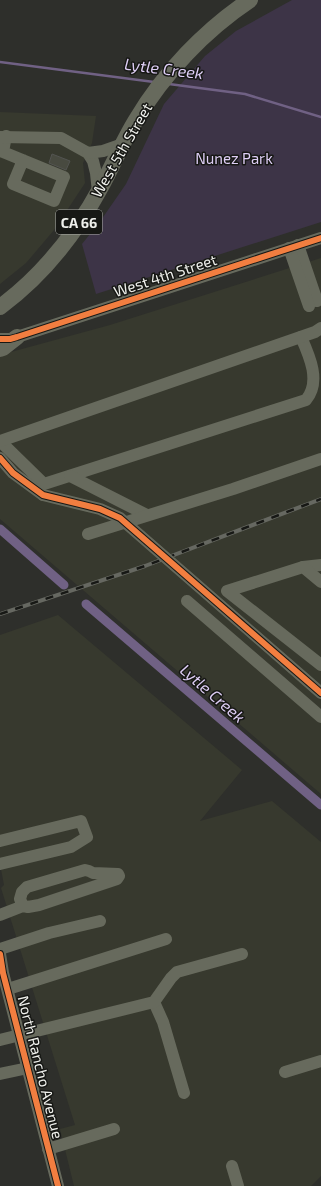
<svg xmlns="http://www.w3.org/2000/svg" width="321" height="1186" font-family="'Exo 2',sans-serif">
	<rect width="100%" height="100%" fill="#2e2f2b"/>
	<g fill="#37392e">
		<path d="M0 112 96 116 92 143 83 163 85 183 54 230 26 263 0 284Z"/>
		<path d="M321 258V794L0 519V355L110 325Z"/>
		<path d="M58 615 242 770 200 821 272 801 321 842V1176L311 1186H74L60 1129 75 1125 1 888 4 885 0 864V635Z"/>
	</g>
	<path fill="#3d3447" d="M292 0H321V222L96 294 82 244 99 223 126 184 164 104 205 56 236 31Z"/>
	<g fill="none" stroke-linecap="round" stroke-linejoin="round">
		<g stroke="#706184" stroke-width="2.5">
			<path d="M0 62 154 82"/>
			<path d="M169 84 245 94 321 117"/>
		</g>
		<g stroke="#706184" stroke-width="9">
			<path d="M0 529 64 585"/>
			<path d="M86 604 321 805"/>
		</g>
	</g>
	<path fill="#484a40" stroke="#535451" d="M52 154 70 161 66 170 49 163Z"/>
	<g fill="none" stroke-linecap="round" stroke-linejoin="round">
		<g stroke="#676a5d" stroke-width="12">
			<path d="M6 136 3 152 64 177 54 201 13 184 23 160"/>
			<path d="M0 137 61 138 88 153 93 161 96 173 98 192"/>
			<path d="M88 153 103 151 123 144"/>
			<path d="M298 245 317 301"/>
			<path d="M289 248 309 306"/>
			<path d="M0 339H10L17 337 321 238"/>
			<path d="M0 441 44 484 306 400C321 382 310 357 301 337"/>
			<path d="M0 441 315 332 321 328"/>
			<path d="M0 458 13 473 43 495"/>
			<path d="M70 476 147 515"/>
			<path d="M88 534 233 489 321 459"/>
			<path d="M303 567 321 565"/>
			<path d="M321 582 303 567 227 591 321 665"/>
			<path d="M187 601 321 717"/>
			<path d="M0 841 81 821 87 837 71 847 0 864"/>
			<path d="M0 915 23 906 28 907 39 905 117 879 119 876 118 874 93 873 89 871 85 870 27 887 22 892 20 899 23 906"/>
			<path d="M0 949 49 933 100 921"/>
			<path d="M0 954 3 973 58 1186"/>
			<path d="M8 989 166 939"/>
			<path d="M154 1002 163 1022 184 1093"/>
			<path d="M0 1040 154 1002 171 978 177 972 242 954"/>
			<path d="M285 1072 321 1061"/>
			<path d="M0 1074 28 1068"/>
			<path d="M48 1149 114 1129"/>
			<path d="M232 1166 238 1186"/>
		</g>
		<g stroke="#676a5d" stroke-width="16">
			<path d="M0 307C42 276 76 233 101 187 113 165 123 141 136 120 164 73 205 30 250 0"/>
			<path d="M0 349 3 348 17 337"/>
		</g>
		<g stroke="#666861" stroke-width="4">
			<path id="rail" d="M0 614 145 566 321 499"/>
		</g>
		<use href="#rail" stroke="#171815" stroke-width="2.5" stroke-dasharray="8" stroke-linecap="butt"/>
		<path stroke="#676a5d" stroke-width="12" d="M43 495 100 509 120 518 321 693"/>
		<g stroke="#171815" stroke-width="8">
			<g id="cycleway">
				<path d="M0 339H10L17 337 321 238"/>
				<path d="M0 458 13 473 43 495 100 509 120 518 321 693"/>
				<path d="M0 954 3 973 58 1186"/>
			</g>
		</g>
		<use href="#cycleway" stroke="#f27e40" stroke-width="6"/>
	</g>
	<g text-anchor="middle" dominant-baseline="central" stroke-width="3" stroke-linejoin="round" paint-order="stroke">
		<rect fill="#171815" stroke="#afb0ac" stroke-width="1" x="56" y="210" width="46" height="24" rx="3"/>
		<g font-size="14" font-weight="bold" fill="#f0f1ed">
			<text x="79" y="222">CA 66</text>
		</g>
		<g font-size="15" fill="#f0f1ed" stroke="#171815">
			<text transform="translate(121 150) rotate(-60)">West 5th Street</text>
			<text transform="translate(165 275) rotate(-18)">West 4th Street</text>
			<text transform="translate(41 1067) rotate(76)">North Rancho Avenue</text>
		</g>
		<g font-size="15" fill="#dfcff6" stroke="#171815">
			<text x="234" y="158">Nunez Park</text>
		</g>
		<g font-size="16" font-style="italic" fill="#decef5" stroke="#171815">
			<text transform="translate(164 68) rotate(7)">Lytle Creek</text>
			<text transform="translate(213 693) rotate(41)">Lytle Creek</text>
		</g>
	</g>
</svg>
